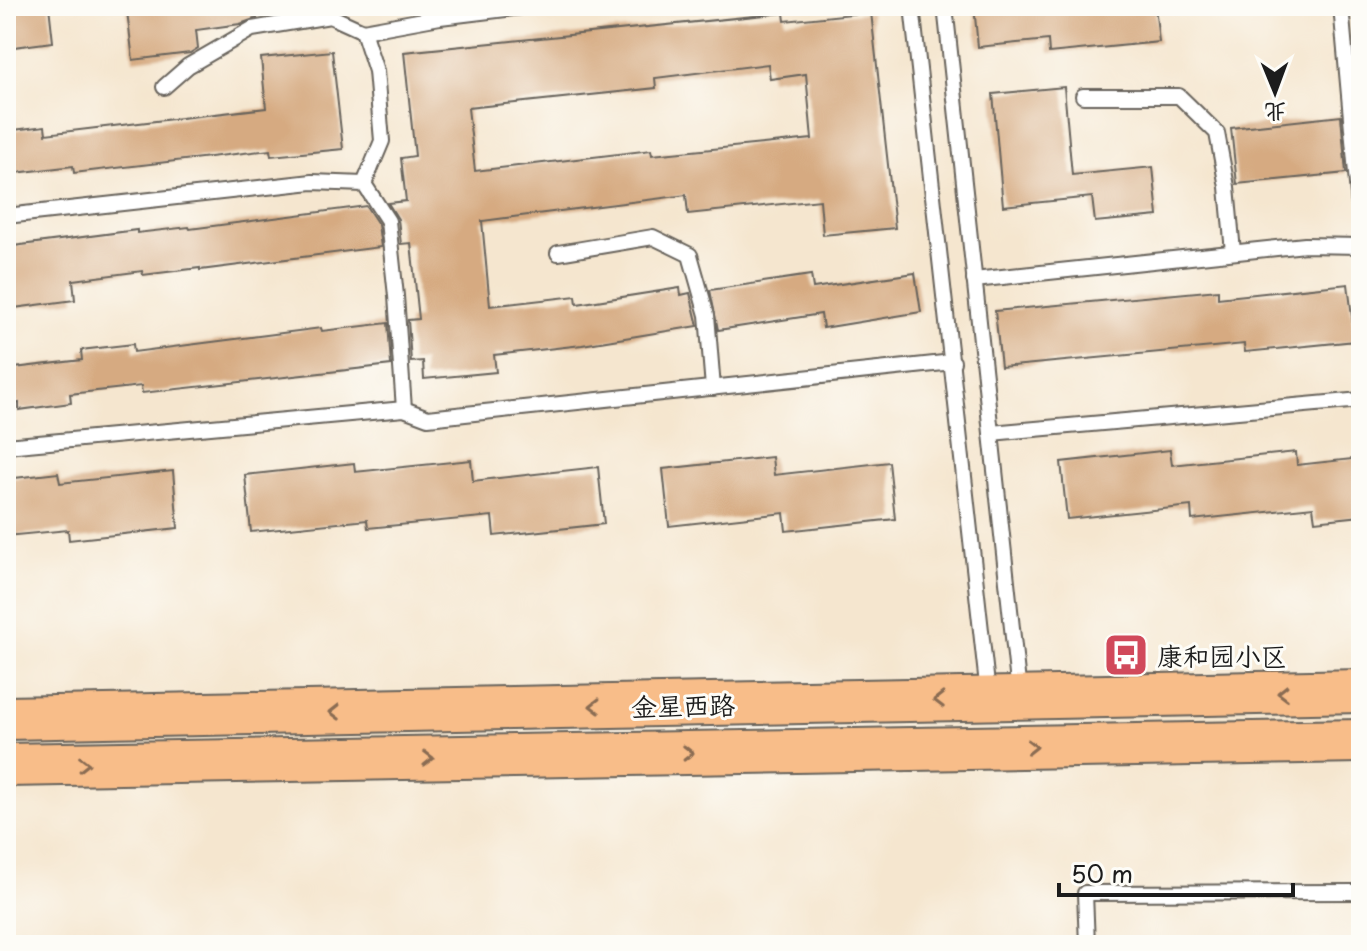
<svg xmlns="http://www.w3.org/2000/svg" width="1367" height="951" font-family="'Playpen Sans','LXGW WenKai TC',sans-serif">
	<rect width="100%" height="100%" fill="#fdfcf7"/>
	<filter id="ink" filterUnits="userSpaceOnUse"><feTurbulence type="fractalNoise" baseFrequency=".0125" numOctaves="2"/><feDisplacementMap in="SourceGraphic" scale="16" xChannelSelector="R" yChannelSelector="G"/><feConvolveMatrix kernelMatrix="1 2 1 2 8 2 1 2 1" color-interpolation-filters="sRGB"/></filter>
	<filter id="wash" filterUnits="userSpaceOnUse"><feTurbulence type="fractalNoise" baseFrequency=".006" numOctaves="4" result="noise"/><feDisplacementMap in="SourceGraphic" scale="32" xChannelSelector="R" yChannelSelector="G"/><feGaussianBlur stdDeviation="1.8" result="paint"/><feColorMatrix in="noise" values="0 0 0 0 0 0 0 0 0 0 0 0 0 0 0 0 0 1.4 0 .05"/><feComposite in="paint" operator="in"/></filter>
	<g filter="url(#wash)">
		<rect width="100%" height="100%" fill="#f5e6cf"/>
		<g id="blocks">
			<g fill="#d6aa81" fill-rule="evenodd">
				<path d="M6 6H49L53 42 6 48Z"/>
				<path d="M168 6H256L257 18 240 24 196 30 198 48 190 53 133 60 127 11Z"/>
				<path d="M974 6H1155L1159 42 1049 53 1048 40 978 47Z"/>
				<path d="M871 12 895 228 823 235 820 200 688 214 686 195 482 221 490 306 576 296 577 304 680 288 681 295 690 293 698 326 582 345 494 355 496 372 424 379 423 361 411 362 408 320 419 319 411 243 401 244 398 219 388 203 406 201 401 158 415 156 404 52 784 13 785 21ZM768 64 770 79 806 74 812 139 652 155 651 150 475 171 468 108 656 88 655 78Z"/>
				<path d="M332 51 343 149 271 156 270 150 74 173 73 166 6 174V131L45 126 46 134 266 108 261 58Z"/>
				<path d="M1064 87 1072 175 1153 167 1158 216 1095 222 1092 197 1003 206 993 94Z"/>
				<path d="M1341 116 1346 173 1237 184 1231 128Z"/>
				<path d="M366 206 378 224 381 247 200 270V268L143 275 142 271 73 280 75 300 6 309V247L137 230V233L189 227 190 229Z"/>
				<path d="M915 273 921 312 823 328 821 314 718 330 710 290 811 275 813 288Z"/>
				<path d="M1348 284 1355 341 1245 352 1244 344 1001 367 995 311 1218 290V298Z"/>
				<path d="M388 323 391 365 142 393 141 386 70 394 71 403 19 410V403L6 405V369L82 360 81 350 133 344 134 352 321 328 322 331Z"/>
				<path d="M1170 450 1172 465 1296 452 1297 465 1361 458V516L1315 521 1313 507 1192 520 1191 506 1067 519 1061 462Z"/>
				<path d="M772 457 774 475 889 462 895 519 786 531 784 513 669 526 663 469Z"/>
				<path d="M471 460 473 481 598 467 604 524 494 536 492 516 368 528 367 520 251 532 245 475 354 463 355 472Z"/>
				<path d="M173 471 178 528 69 540 68 530 6 536V479L58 473 60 483Z"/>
			</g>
		</g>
	</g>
	<g filter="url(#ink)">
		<use href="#blocks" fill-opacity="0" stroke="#68635b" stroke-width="2"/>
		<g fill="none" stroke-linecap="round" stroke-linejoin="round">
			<g stroke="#68635b" stroke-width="18">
				<g id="lane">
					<path d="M912 6 988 694"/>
					<path d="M945 6 1019 693"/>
					<path d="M1341 6 1361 229"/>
					<path d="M363 31 440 17 530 6"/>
					<path d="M164 87 188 66 252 29 330 16 363 31 376 71 382 141 364 184"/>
					<path d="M1083 96H1179L1217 133 1227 187 1233 252"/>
					<path d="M6 216 312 182 364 184 388 221 396 296 404 409"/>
					<path d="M558 253 653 237 690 255 707 315 713 388"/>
					<path d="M974 280 1305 245 1361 246"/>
					<path d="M991 433 1361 400"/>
					<path d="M6 446 404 409 428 418 953 362"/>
					<path d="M1087 945 1085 893 1361 892"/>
				</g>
			</g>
			<g stroke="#68635b" stroke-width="46">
				<g id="primary">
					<path d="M6 718 1361 691"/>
					<path d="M6 765 1361 741"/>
				</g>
			</g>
			<use href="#lane" stroke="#fff" stroke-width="14"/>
			<use href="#primary" stroke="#f8bd89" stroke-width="42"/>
		</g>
		<defs><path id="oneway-chevron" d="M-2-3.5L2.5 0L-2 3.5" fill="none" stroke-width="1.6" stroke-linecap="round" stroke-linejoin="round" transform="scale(2)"/></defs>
		<g stroke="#8a6c52">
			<use href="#oneway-chevron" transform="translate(1283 693) rotate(179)"/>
			<use href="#oneway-chevron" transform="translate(939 700) rotate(179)"/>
			<use href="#oneway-chevron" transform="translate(595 706) rotate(179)"/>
			<use href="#oneway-chevron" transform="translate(335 712) rotate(179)"/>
			<use href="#oneway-chevron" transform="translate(1032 747) rotate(-1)"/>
			<use href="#oneway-chevron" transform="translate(688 753) rotate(-1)"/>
			<use href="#oneway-chevron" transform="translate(428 758) rotate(-1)"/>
			<use href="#oneway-chevron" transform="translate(84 764) rotate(-1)"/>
		</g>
	</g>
	<defs>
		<g id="bus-square" transform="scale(2.3)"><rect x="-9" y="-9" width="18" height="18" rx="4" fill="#d1495b" stroke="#fdfcf7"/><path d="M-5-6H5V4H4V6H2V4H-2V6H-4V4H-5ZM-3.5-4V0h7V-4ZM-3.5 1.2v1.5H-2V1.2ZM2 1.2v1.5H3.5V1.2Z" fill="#fff"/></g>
	</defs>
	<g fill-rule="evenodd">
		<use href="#bus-square" x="1126" y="655"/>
	</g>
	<g text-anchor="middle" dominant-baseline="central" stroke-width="6" stroke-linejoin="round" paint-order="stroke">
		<g font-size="26" fill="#1c1c1c" stroke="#fdfcf7" text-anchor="start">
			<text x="1157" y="655">康和园小区</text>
		</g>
		<g font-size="26" fill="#1c1c1c" stroke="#fdfcf7">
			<text transform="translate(683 705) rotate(-1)">金星西路</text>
		</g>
	</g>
	<rect width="1367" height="951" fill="none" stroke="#fdfcf7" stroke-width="32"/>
	<g transform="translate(1275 92) rotate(179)" stroke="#fdfcf7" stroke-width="6" paint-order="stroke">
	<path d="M0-6L14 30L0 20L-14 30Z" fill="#1c1c1c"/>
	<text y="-12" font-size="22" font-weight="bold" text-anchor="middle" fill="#1c1c1c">北</text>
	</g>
	<path d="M1059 883v12h234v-12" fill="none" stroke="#1c1c1c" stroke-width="4"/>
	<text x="1071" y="883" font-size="24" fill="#1c1c1c" stroke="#fdfcf7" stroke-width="6" paint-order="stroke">50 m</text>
</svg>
